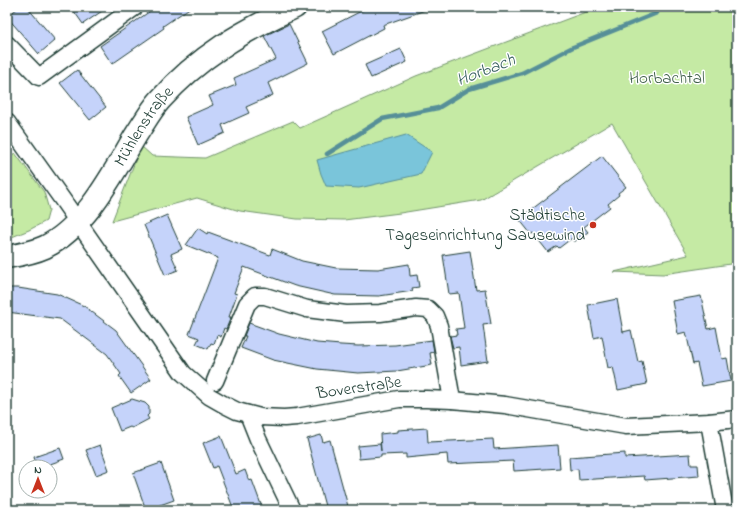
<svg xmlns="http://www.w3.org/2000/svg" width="744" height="517" font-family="'Indie Flower',sans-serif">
	<rect width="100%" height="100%" fill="#fff"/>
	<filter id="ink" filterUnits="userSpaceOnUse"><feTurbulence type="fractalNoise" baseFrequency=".025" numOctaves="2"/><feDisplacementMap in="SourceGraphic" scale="8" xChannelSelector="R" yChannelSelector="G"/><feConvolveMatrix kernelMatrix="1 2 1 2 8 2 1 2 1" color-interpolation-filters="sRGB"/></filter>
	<g filter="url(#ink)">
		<g fill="#c5eaa4" stroke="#72946c">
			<path d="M599 7H737V263L663 274 614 272 688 255 612 123 481 200 400 213 344 220 297 219 240 211 197 198 112 221 141 146 152 156 205 158 293 121 300 128 416 76Z"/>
			<path d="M15 153 44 192 49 210 46 221 29 230 7 239V158Z"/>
		</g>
		<path fill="#7ac5da" stroke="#568f98" d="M406 135 432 152 421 174 359 188 326 186 321 174 317 160Z"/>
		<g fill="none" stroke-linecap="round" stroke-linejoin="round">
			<path stroke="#568f98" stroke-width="4.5" d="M327 154 382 119 438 108 469 89 522 73 573 47 657 13"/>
		</g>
		<g fill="#c5d3fa" stroke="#1f3d34">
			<path d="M19 7H27L55 40 39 54 7 17Z"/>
			<path d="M71 7H108L83 24Z"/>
			<path d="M156 7H191L163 26 164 28 112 64 100 46Z"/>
			<path d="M369 7H428V9L383 25 384 28 334 54 322 31Z"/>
			<path d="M289 24 308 63 268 83 273 95 246 107 249 113 222 125 225 133 198 145 186 117 213 105 209 96 236 85 234 78 276 59 264 36Z"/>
			<path d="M401 49 407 62 371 78 365 65Z"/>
			<path d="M77 70 106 107 90 120 60 83Z"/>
			<path d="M602 156 626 187 618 193 619 195 608 204 610 207 584 227 588 232 574 242 572 238 559 248 557 246 548 252 533 233 531 234 519 219Z"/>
			<path d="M167 215 182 249 171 254 178 270 165 275 144 225Z"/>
			<path d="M198 228 207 234 208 232 270 255 272 249 302 261 336 268 378 269 409 264 410 276 417 275 419 287 412 288 413 291 379 296 335 295 295 286 244 267 234 293 237 294 229 317H231L226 329 224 328 221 337 217 335 214 344 211 343 208 349 196 344 199 338 189 334 218 258 186 245Z"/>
			<path d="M470 251 476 290 485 289 491 324 483 325 488 361 461 365 459 347 453 348 450 336 457 335 456 329 464 328 459 293 449 294 443 255Z"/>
			<path d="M7 288H18L57 294 84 306 116 330 151 379 131 393 119 376 121 374 107 354 60 319 7 312Z"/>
			<path d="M701 296 708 329 716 327 722 359 727 358 731 381 702 386 697 363 693 364 686 332 678 334 672 301Z"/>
			<path d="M617 299 623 332 631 330 638 362 642 361 647 384 618 390 613 367 608 368 602 336 594 338 588 305Z"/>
			<path d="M249 323 279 334 317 343 341 345 358 346 395 345 432 340 434 352 430 353 432 365 397 371 358 373 317 369 273 360 241 348 246 336H244Z"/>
			<path d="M132 399 145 403 149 407V414L147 416 149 419 132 428 130 427 120 431 111 408Z"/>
			<path d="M427 428 428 442 493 439 494 449 558 445 560 468 514 471 513 461 448 464 447 454 406 458V454L381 455V457L359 459 358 446 380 444 381 451 380 434 398 432V430Z"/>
			<path d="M321 435 323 442 330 440 349 510H326L307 439Z"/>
			<path d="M221 436 236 474 245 470 249 481 252 480 263 510H234L217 466 213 468 203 443Z"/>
			<path d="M100 445 109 470 96 475 86 450Z"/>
			<path d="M60 448 64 459 42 467H37L34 457Z"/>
			<path d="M625 453V458L690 454 691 465H698L699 476 645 480 644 476 579 480 578 469 570 470 569 457Z"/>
			<path d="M161 463 174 500 146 510 133 473Z"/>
		</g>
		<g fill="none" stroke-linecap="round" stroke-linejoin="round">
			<g stroke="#1f3d34" stroke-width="19">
				<g id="street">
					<path d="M7 44 39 77 135 7"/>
					<path d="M7 122 62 199 183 373 209 396 223 404 237 411 260 417 284 418 297 417 399 399H426L452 400 505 405 626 426 709 422 737 419"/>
					<path d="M215 381 247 304 255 296H265L307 309 346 314 380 313 416 308 428 309 435 316 439 326 452 400"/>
					<path d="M248 414 258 439 292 510"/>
					<path d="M709 422 725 510"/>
				</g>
			</g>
			<g stroke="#1f3d34" stroke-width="25">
				<g id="secondary">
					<path id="s1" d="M7 257C19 255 34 252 45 247 87 226 113 173 136 135 144 123 151 110 160 100 199 56 243 31 295 7"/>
				</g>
			</g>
			<use href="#street" stroke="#fff" stroke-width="16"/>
			<use href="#secondary" stroke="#fff" stroke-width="22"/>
		</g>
	</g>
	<circle fill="#c8321e" stroke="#fff" stroke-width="1.5" cx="593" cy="225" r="4"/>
	<g text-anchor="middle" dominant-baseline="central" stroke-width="3" stroke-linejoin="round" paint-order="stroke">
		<g font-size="17" fill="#40604a" stroke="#fff">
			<text x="667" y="78">Horbachtal</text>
		</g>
		<g font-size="17" fill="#1f3d34" stroke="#fff">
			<text stroke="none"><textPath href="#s1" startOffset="197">Mühlenstraße</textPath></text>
			<text transform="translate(359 388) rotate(-8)">Boverstraße</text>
		</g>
		<g font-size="17" fill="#1f3d34" stroke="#fff" text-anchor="end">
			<text x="585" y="215">Städtische<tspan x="585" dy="20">Tageseinrichtung Sausewind</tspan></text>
		</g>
		<g font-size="18" font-style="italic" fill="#365f5e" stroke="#fff">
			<text transform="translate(486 71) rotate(-21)">Horbach</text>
		</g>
	</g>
	<rect width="744" height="517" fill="none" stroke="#fff" stroke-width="24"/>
	<rect x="12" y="12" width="720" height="493" fill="none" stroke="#1f3d34" stroke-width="1.5" filter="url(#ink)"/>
	<g transform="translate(38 479)"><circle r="19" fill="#ffffff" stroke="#a5b1ae"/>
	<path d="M0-3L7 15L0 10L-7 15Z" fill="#c8321e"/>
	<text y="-6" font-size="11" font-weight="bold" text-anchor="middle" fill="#1f3d34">N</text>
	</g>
</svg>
